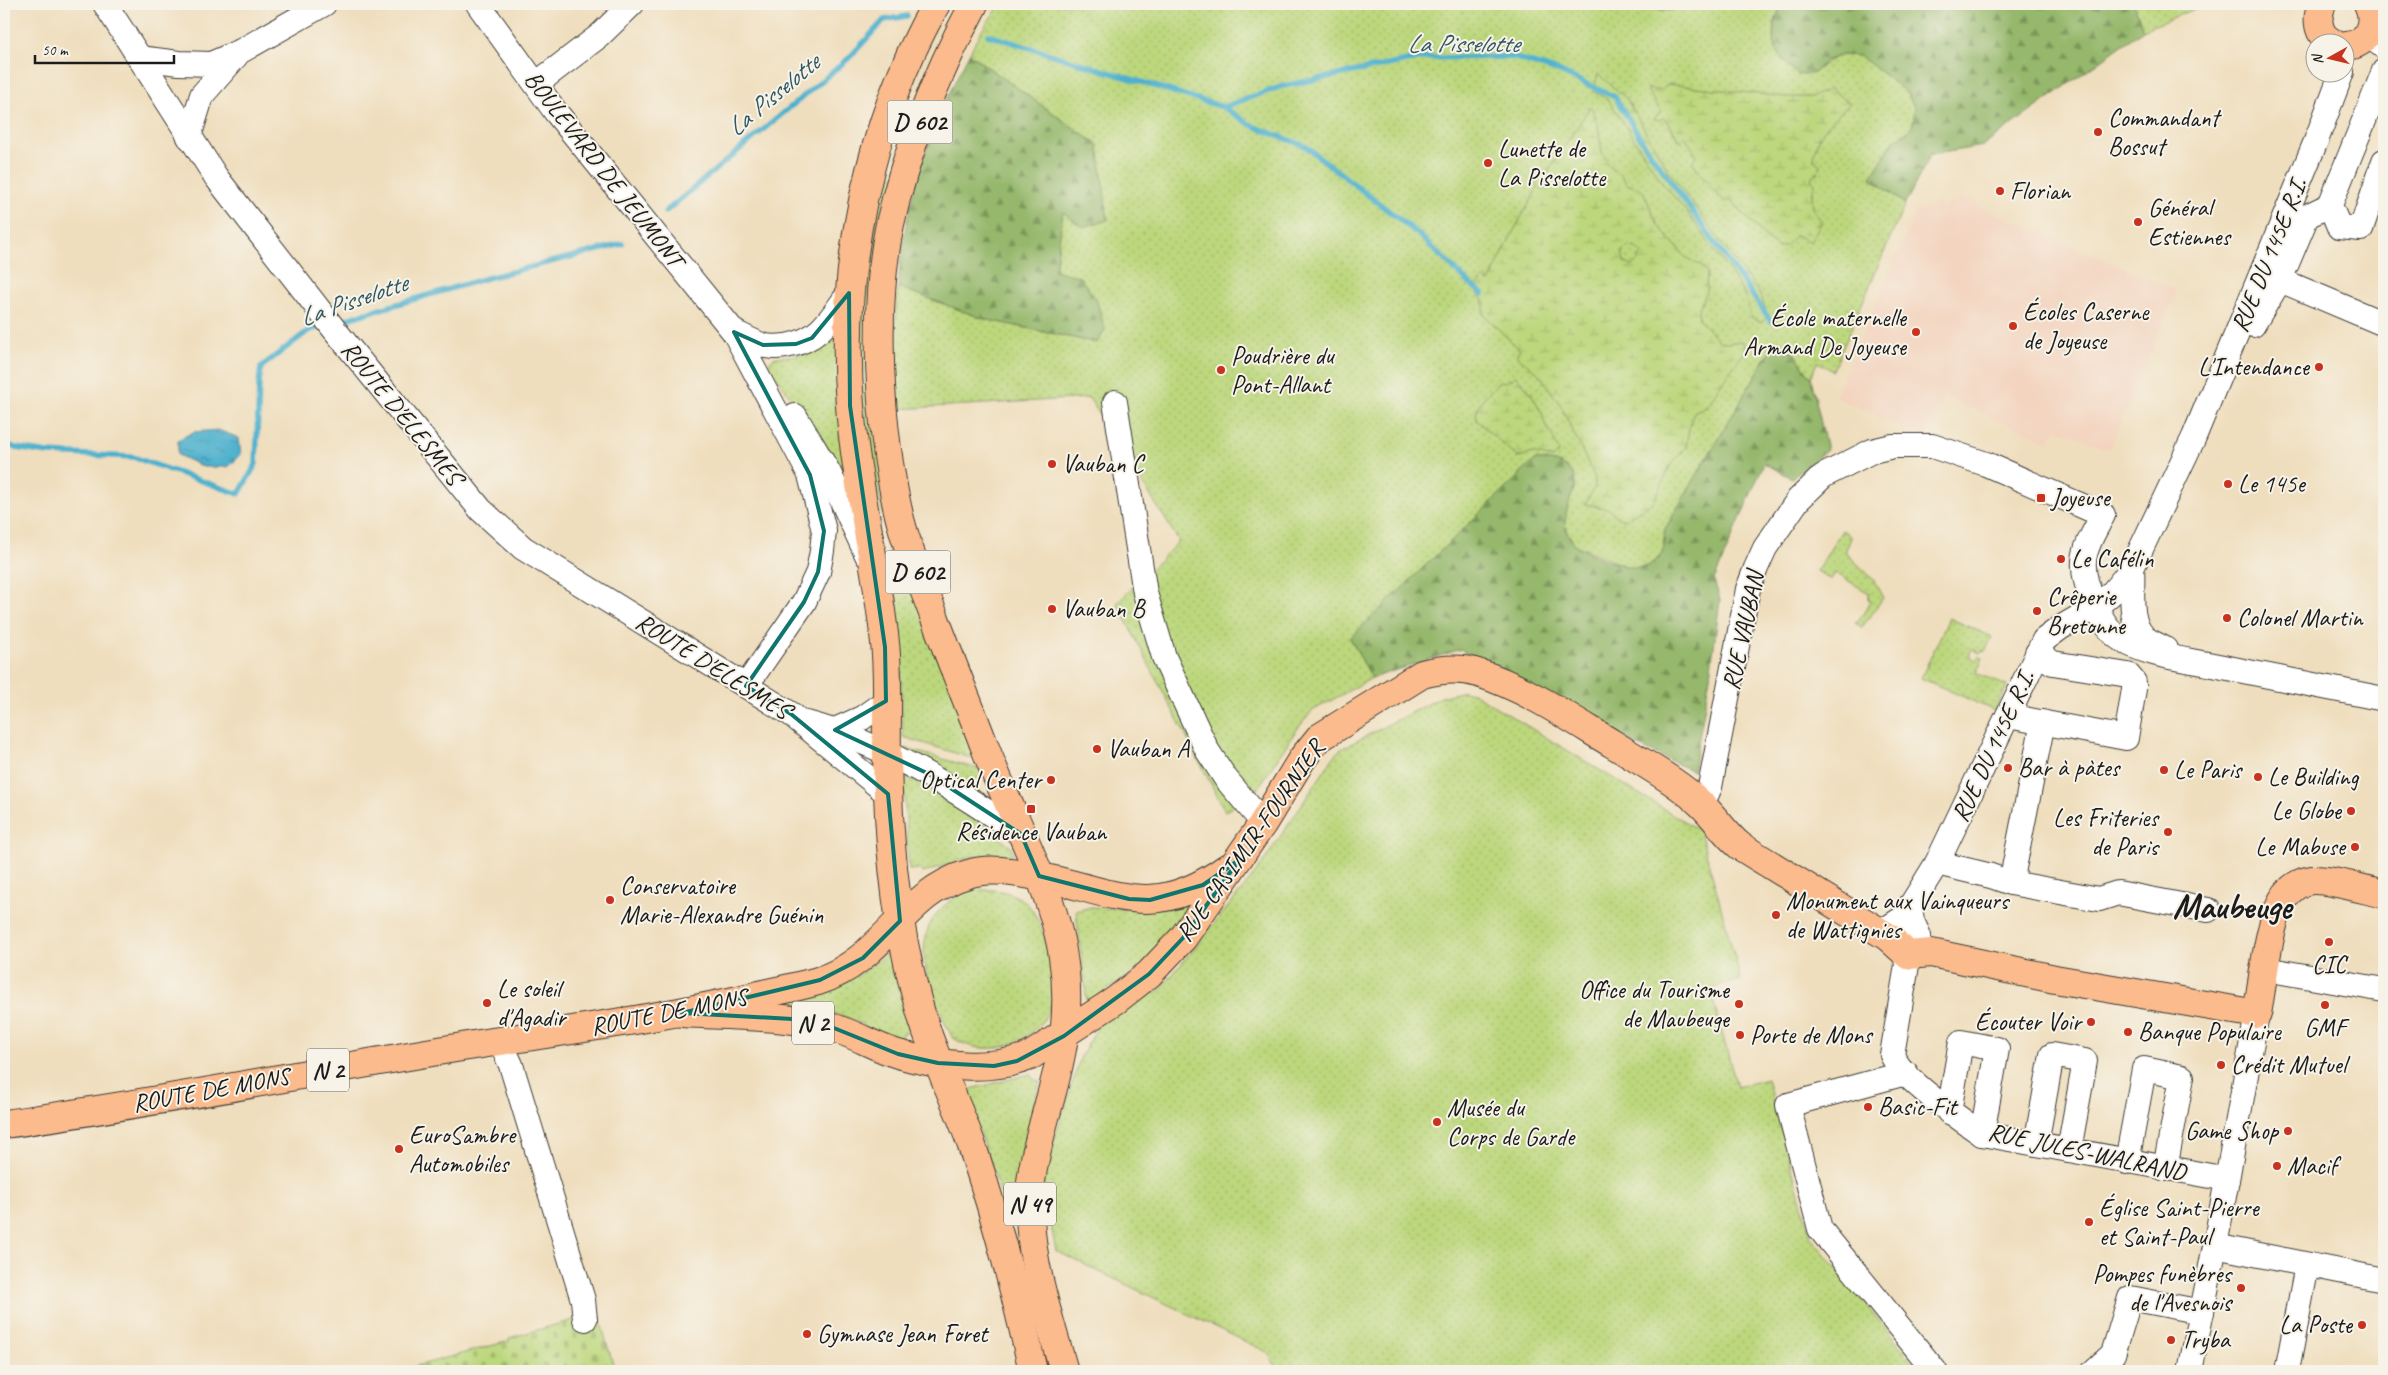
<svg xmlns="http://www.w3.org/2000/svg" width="2388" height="1375" font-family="Caveat,sans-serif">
	<defs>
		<pattern id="green-dots" width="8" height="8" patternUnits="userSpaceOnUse" patternTransform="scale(1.25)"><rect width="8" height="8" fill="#bcd77c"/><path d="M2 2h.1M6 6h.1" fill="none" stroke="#a1b86b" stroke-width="1.8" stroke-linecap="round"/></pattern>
		<pattern id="forest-firs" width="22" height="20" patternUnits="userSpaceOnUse" patternTransform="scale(1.25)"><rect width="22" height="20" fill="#95b86c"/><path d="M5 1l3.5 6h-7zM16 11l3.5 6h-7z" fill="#799558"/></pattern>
		<pattern id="wetland-marsh" width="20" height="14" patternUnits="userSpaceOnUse" patternTransform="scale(1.25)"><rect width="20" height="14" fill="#bcd77c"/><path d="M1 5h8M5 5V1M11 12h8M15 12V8" fill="none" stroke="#a1b86b"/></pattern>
		<pattern id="cemetery-stones" width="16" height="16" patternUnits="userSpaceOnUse" patternTransform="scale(1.25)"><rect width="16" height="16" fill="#bcd77c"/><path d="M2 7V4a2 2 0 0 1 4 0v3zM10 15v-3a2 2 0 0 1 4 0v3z" fill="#a1b86b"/></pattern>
		<pattern id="water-ripples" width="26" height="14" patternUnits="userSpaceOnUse" patternTransform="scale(1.25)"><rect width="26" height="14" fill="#4eb1cd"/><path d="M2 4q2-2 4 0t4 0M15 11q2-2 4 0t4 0" fill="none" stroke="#408fa6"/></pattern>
	</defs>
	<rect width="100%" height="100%" fill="#f7f3e8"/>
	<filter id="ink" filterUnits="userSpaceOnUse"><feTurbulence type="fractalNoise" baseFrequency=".02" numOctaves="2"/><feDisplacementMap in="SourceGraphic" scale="10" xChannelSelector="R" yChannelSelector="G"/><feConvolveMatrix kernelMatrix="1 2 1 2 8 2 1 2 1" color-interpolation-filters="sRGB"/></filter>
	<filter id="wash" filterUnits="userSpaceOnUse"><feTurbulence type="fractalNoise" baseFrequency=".0096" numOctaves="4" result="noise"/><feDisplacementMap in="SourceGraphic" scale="20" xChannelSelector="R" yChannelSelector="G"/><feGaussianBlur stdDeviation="1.12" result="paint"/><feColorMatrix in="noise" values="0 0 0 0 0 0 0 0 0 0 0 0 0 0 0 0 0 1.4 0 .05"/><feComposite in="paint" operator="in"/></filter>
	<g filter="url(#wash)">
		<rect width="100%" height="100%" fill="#efdebd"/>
		<path fill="#f3d4bf" d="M1959 197 2177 291 2109 450 2056 428 2049 442 1943 396 1925 436 1835 397 1916 211 1939 202 1942 208 1957 201Z"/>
		<g fill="url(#green-dots)" stroke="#6c7a4c">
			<path d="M1001 4H1642L1663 11 1713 4H1781C1772 30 1769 34 1782 60L1815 72C1826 61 1843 50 1860 56 1874 61 1913 95 1915 109 1916 115 1913 123 1912 129L1894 140 1871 178 1905 204 1833 371 1817 362 1811 378 1794 352 1773 346 1665 529 1663 554 1648 566 1630 568 1575 545 1566 530 1564 512 1576 484 1350 638 1372 678 1312 711 1295 732 1252 797 1225 811 1117 603 1179 541 1089 398 897 409 894 338 898 287 984 319 1097 343 1105 330 1055 271 1063 211 1098 145 969 54 981 31Z"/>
			<path d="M2134 4H2206L2143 30Z"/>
			<path d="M885 174 897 177 880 438 978 760 903 737C901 673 899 608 888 545 879 489 864 437 861 380 856 311 871 242 885 174Z"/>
			<path d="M838 327 857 504 822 439 770 369 769 362 775 357C804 356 821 352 838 327Z"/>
			<path d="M1842 530 1848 534 1851 538 1845 552 1873 579 1883 598 1862 627 1855 623 1858 622 1871 601 1868 599 1869 593 1835 573 1831 580 1817 571Z"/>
			<path d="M1949 618 1992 637 1985 651 1982 650 1980 653 1972 649 1969 656 1976 660 1979 656 1983 658 1976 673 2007 686 1995 711 1921 678Z"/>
			<path d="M1464 691 1473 693 1700 831 1741 980 1710 989 1737 1087 1767 1079 1811 1237 1920 1371H1279L1267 1352 1056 1251 1042 1178 1081 1056 1108 1009 1160 990 1258 870 1333 758 1341 749 1441 697Z"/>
			<path d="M904 748 982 770 977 790 951 775 904 754Z"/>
			<path d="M903 775 966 807 1011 847 1013 855 970 857 923 873 919 869 909 870Z"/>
			<path d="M970 890C984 890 1002 888 1015 896 1020 898 1027 903 1030 907 1046 928 1062 989 1048 1013 1029 1046 984 1060 952 1037 925 984 899 920 970 890Z"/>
			<path d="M1195 899 1162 954 1087 1003 1076 911 1091 907 1123 909Z"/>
			<path d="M891 950 910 1032 903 1033 898 1042 853 1020 815 1007 786 1006 745 1001 837 987 868 969Z"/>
			<path d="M1030 1074 1034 1080 1040 1081 1024 1151 1018 1191 1002 1197 967 1096V1090Z"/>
		</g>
		<g fill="url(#forest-firs)" stroke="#586a44">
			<path d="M1642 4H1713L1663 11Z"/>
			<path d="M1781 4H2134L2143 30 1983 146 1930 155 1905 204 1871 178 1894 140 1912 129 1915 109 1907 93 1860 56 1843 55 1825 61 1815 72 1798 75C1768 47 1769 41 1781 4Z"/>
			<path d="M969 54 1098 145 1108 220 1082 227 1063 212 1055 270 1080 277 1097 301 1105 330 1097 343 984 319 898 287C904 202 929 129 969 54Z"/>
			<path d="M1773 346 1794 352 1811 378 1827 450 1792 478 1764 463 1714 580 1720 600 1710 676 1693 771 1500 681 1461 649 1372 678 1350 638 1535 460C1547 459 1565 462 1573 474 1581 486 1561 509 1566 529 1567 534 1572 542 1576 545 1589 555 1633 573 1648 566 1653 564 1659 557 1663 554L1665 529Z"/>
		</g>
		<g fill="url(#wetland-marsh)" stroke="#6c7a4c" fill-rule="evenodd">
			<path d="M1598 74 1626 98 1670 173 1761 296 1766 311V318L1761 323 1751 317 1746 299 1736 281 1688 213 1664 185 1611 104 1606 98 1593 91Z"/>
			<path d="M1668 84 1786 97H1811L1830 89 1850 103C1833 120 1814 135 1814 160L1820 165 1818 173 1813 175 1811 179 1815 183C1810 197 1811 211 1822 221L1810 242 1796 235 1785 246 1777 247 1767 239 1733 202 1729 200 1725 202 1707 183 1692 161 1697 156 1685 136 1680 141 1666 120 1662 118 1660 120 1654 119 1661 111 1648 92V89L1661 91Z"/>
			<path d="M1590 107 1593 110 1598 125 1602 153 1609 166 1621 175 1627 184 1643 191 1658 225 1688 260 1701 265 1707 273 1706 291 1698 311 1699 319 1719 341 1727 343 1742 341 1747 349 1722 382 1708 405 1694 412 1690 423 1686 447 1670 466 1654 501 1625 520 1619 518 1609 509 1585 504 1595 487V478L1560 404 1539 374 1516 355 1520 350 1484 315V301L1473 288 1484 278 1489 282 1513 232 1539 186 1536 184 1539 178 1543 180ZM1629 246 1636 248 1642 253 1638 260 1632 266 1624 262 1622 251Z"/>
			<path d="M1516 376 1531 393 1542 413 1546 427 1551 433 1559 452 1553 458 1532 453 1523 457 1516 456 1477 421C1473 402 1490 394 1499 381L1506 382Z"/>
		</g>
		<path fill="url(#cemetery-stones)" stroke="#6c7a4c" d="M598 1313 615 1371H398L509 1341V1338Z"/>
		<path fill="url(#water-ripples)" stroke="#356674" d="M218 430 239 438 241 455 228 467H203L178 455V440L193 432Z"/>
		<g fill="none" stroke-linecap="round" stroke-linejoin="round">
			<g stroke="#4eb1cd" stroke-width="5.5">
				<path d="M988 35 1223 107 1253 126 1305 146 1417 233 1470 284"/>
				<path d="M1223 107 1283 86 1422 58 1513 57 1558 71 1615 97 1644 144 1771 321"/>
				<path d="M665 212 849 58 884 20 907 16"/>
				<path d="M1474 287 1483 294"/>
				<path d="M336 322 487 278 622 244"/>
				<path d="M4 443 16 448 48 453 133 457 239 494 256 464 259 383 261 367 308 331 325 325"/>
			</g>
		</g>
	</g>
	<g filter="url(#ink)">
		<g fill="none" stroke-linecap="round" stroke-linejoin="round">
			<g stroke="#3c3934" stroke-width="26">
				<g id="minor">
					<path d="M105 4 216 177 334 329 481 510 523 548 791 714 888 794"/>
					<path d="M478 4 555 111 734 332 810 475 824 531 822 551 818 572 804 602 746 686"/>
					<path d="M2367 35 2384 47"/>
					<path d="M139 58 179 63 211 64 241 51 324 4"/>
					<path d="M536 84 599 36 632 4"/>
					<path d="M189 137 202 95 236 56"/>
					<path d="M2330 205 2339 227 2361 229 2384 161"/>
					<path d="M2280 280 2384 324"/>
					<path d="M2253 325 2280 280 2307 216 2330 205 2384 71"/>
					<path d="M734 332C743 336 753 342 762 345 770 348 778 347 786 346 820 340 830 319 849 293"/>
					<path d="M1115 402 1145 593 1164 657 1207 750 1226 779 1263 823"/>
					<path d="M795 416 829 473 867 555"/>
					<path d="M2132 568C2134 589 2127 620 2144 637 2149 642 2159 645 2165 649"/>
					<path d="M2008 716 2126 738 2134 689V682L2128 675 2053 663 2037 653"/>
					<path d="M807 723C886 744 954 789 1021 834"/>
					<path d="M835 730 862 718 886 701"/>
					<path d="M1702 805 1710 787 1748 589 1756 568 1765 548 1798 500 1823 476 1872 451 1893 446H1932L1986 464 2103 515C2096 529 2085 545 2084 561 2082 583 2102 629 2122 640 2148 656 2184 659 2213 665 2270 676 2327 688 2384 699"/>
					<path d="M1937 863 1991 876 2011 883 2099 899 2118 893 2208 910"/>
					<path d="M2011 883 2043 722"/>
					<path d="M1910 906 1912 921 1919 936"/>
					<path d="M1877 930 1889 927 1903 918 1937 863 2044 640 2060 628 2096 607 2112 593 2132 568 2194 437 2316 141 2342 72"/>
					<path d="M1905 953 1907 965 1892 1055C1902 1079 1960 1119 1982 1134L2227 1179"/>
					<path d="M2265 969 2384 990"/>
					<path d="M500 1041 511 1065 583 1300 585 1319"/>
					<path d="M1906 1073 1788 1105 1820 1229 1935 1371"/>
					<path d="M1949 1112 1961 1042 1997 1049 1982 1134"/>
					<path d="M2036 1144 2052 1055 2085 1061 2069 1150"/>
					<path d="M2127 1162 2144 1069 2182 1077 2165 1169"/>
					<path d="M2215 1246 2384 1280"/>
					<path d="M2094 1371 2113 1354 2130 1298 2202 1312"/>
					<path d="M2190 1371 2215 1246 2257 1014"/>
					<path d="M2287 1371 2307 1265"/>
				</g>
			</g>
			<g stroke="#3c3934" stroke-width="30">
				<g id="major">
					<path d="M936 4C868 125 839 268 850 406 856 485 877 564 885 643 889 680 886 719 887 756 888 827 893 898 909 967 916 999 925 1030 938 1061 949 1090 962 1117 972 1146 997 1220 1016 1295 1033 1371"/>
					<path d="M974 4C937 74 907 146 890 224 872 310 879 429 899 515 907 549 922 583 934 616 951 661 969 705 986 750 1010 813 1054 891 1063 957 1067 982 1067 1011 1064 1036 1058 1085 1037 1132 1031 1182 1024 1246 1047 1311 1064 1371"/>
					<path d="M2322 4C2316 18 2317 35 2332 42"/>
					<path d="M2346 46C2368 45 2377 22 2368 4"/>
					<path d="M682 1013C730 1016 780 1015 827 1026 852 1032 874 1047 898 1054 939 1066 990 1072 1030 1056L1116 1000 1149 974 1183 938 1263 823 1302 759 1319 738 1422 674C1441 669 1459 667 1478 673 1526 688 1570 718 1613 744 1643 763 1675 780 1701 804 1715 817 1725 834 1740 846L1888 937 1908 955 1931 953 2055 979 2257 1014C2262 987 2269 919 2284 898 2290 888 2301 881 2312 880 2330 879 2366 890 2384 894"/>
					<path d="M4 1124C157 1103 310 1072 462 1047 560 1031 658 1019 755 996 775 991 797 987 818 981 883 961 904 892 968 874 987 868 1006 871 1025 874 1109 887 1147 926 1227 868"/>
				</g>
			</g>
			<use href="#minor" stroke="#fff" stroke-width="24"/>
			<use href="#major" stroke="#fbbb8d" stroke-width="28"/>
		</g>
	</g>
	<path fill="none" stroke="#0f766e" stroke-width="4" stroke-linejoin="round" d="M849 293 850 406 885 647 886 701 835 730 929 774 1021 834 1039 876 1129 899 1150 900 1203 885 1239 860 1183 938 1149 974 1064 1036 1017 1061 994 1066 938 1063 898 1054 829 1026 792 1019 682 1013 820 980 863 958 900 921 888 794 791 714 746 686 804 602 818 572 824 531 810 475 734 332 763 345 796 344 812 338Z"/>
	<g fill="#c8321e" stroke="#f7f3e8" stroke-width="2">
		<circle cx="2098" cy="132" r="5"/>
		<circle cx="1488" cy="163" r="5"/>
		<circle cx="2000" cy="191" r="5"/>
		<circle cx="2138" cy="222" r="5"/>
		<circle cx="2013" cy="326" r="5"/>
		<circle cx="1916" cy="332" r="5"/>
		<circle cx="2319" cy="367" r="5"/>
		<circle cx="1221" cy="370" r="5"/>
		<circle cx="1052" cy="464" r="5"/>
		<circle cx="2228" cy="484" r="5"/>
		<rect x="2036" y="493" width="10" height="10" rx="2.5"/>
		<circle cx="2061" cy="559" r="5"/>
		<circle cx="1052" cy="609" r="5"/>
		<circle cx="2037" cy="611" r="5"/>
		<circle cx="2227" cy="618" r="5"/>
		<circle cx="1097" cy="749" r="5"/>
		<circle cx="2008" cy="768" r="5"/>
		<circle cx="2164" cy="770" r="5"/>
		<circle cx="2258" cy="777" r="5"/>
		<circle cx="1051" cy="780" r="5"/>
		<rect x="1026" y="804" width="10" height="10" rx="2.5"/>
		<circle cx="2351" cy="811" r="5"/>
		<circle cx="2168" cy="832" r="5"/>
		<circle cx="2355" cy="847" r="5"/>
		<circle cx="610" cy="900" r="5"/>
		<circle cx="1776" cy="915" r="5"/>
		<circle cx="2329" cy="942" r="5"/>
		<circle cx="487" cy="1003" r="5"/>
		<circle cx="1739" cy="1004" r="5"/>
		<circle cx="2325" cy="1005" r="5"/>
		<circle cx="2091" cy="1022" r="5"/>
		<circle cx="2128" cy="1032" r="5"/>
		<circle cx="1740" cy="1035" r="5"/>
		<circle cx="2221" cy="1065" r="5"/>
		<circle cx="1868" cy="1107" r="5"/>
		<circle cx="1437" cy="1122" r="5"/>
		<circle cx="2288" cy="1131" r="5"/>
		<circle cx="399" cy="1149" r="5"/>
		<circle cx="2277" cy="1166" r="5"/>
		<circle cx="2089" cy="1222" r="5"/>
		<circle cx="2241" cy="1288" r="5"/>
		<circle cx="2362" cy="1325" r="5"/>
		<circle cx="807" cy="1334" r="5"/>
		<circle cx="2171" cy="1340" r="5"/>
	</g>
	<g text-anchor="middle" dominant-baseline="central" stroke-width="4" stroke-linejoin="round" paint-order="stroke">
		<g fill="#f7f3e8" stroke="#5e5c59" stroke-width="1">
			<rect x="887.5" y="100.5" width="65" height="43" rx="4"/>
			<rect x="885.5" y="550.5" width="65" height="43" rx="4"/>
			<rect x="792" y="1001.5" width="42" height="43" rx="4"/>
			<rect x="307" y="1048.5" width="42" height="43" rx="4"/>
			<rect x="1004" y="1182.5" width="52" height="43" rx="4"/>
		</g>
		<g font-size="24" font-weight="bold" fill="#1c1c1c">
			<text x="920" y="122">D 602</text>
			<text x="918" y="572">D 602</text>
			<text x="813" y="1023">N 2</text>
			<text x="328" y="1070">N 2</text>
			<text x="1030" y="1204">N 49</text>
		</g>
		<g font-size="25" fill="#1c1c1c" stroke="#f7f3e8" text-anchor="start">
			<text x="2108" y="118">Commandant<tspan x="2108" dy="29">Bossut</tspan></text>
			<text x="1498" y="149">Lunette de<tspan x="1498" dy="29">La Pisselotte</tspan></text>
			<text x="2010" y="191">Florian</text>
			<text x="2148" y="208">Général<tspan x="2148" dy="29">Estiennes</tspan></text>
			<text x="2023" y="312">Écoles Caserne<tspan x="2023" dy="29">de Joyeuse</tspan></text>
			<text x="1906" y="318" text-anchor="end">École maternelle<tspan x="1906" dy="29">Armand De Joyeuse</tspan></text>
			<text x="1231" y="356">Poudrière du<tspan x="1231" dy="29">Pont-Allant</tspan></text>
			<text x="2309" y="367" text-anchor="end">L'Intendance</text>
			<text x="1062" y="464">Vauban C</text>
			<text x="2238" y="484">Le 145e</text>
			<text x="2051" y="498">Joyeuse</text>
			<text x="2071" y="559">Le Cafélin</text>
			<text x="2047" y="597">Crêperie<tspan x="2047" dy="29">Bretonne</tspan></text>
			<text x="1062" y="609">Vauban B</text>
			<text x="2237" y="618">Colonel Martin</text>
			<text x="1107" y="749">Vauban A</text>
			<text x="2018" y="768">Bar à pàtes</text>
			<text x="2174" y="770">Le Paris</text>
			<text x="2268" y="777">Le Building</text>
			<text x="1041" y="780" text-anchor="end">Optical Center</text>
			<text x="2341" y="811" text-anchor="end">Le Globe</text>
			<text x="2158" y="818" text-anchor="end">Les Friteries<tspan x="2158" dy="29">de Paris</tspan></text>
			<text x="1031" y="832" text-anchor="middle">Résidence Vauban</text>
			<text x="2345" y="847" text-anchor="end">Le Mabuse</text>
			<text x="620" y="886">Conservatoire<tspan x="620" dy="29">Marie-Alexandre Guénin</tspan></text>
			<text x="1786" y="901">Monument aux Vainqueurs<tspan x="1786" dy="29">de Wattignies</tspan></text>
			<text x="2329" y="965" text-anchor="middle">CIC</text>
			<text x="497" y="989">Le soleil<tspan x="497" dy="29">d'Agadir</tspan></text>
			<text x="1729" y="990" text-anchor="end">Office du Tourisme<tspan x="1729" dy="29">de Maubeuge</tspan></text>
			<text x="2081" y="1022" text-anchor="end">Écouter Voir</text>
			<text x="2325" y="1028" text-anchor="middle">GMF</text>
			<text x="2138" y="1032">Banque Populaire</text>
			<text x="1750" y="1035">Porte de Mons</text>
			<text x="2231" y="1065">Crédit Mutuel</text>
			<text x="1878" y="1107">Basic-Fit</text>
			<text x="1447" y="1108">Musée du<tspan x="1447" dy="29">Corps de Garde</tspan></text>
			<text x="2278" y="1131" text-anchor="end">Game Shop</text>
			<text x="409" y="1135">EuroSambre<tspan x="409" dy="29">Automobiles</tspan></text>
			<text x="2287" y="1166">Macif</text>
			<text x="2099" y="1208">Église Saint-Pierre<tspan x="2099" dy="29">et Saint-Paul</tspan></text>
			<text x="2231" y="1274" text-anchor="end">Pompes funèbres<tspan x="2231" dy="29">de l'Avesnois</tspan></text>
			<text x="2352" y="1325" text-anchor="end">La Poste</text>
			<text x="817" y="1334">Gymnase Jean Foret</text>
			<text x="2181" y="1340">Tryba</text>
		</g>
		<g font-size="25" fill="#1c1c1c" stroke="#f7f3e8">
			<text transform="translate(604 169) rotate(52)">BOULEVARD DE JEUMONT</text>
			<text transform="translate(2269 255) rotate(-68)">RUE DU 145E R.I.</text>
			<text transform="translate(402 413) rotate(51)">ROUTE D'ELESMES</text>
			<text transform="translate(1743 631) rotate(-78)">RUE VAUBAN</text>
			<text transform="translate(713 666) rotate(32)">ROUTE D'ELESMES</text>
			<text transform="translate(1993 746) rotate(-65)">RUE DU 145E R.I.</text>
			<text transform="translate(1250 841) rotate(-55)">RUE CASIMIR-FOURNIER</text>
			<text transform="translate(669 1012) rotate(-11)">ROUTE DE MONS</text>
			<text transform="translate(211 1090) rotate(-10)">ROUTE DE MONS</text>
			<text transform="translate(2087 1152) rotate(12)">RUE JULES-WALRAND</text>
		</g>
		<g font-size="26" font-style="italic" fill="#305863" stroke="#f7f3e8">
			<text x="1463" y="43">La Pisselotte</text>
			<text transform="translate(773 95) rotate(-40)">La Pisselotte</text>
			<text transform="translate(353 300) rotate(-19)">La Pisselotte</text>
		</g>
		<g font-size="35" font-weight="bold" fill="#1c1c1c" stroke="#f7f3e8">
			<text x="2232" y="906">Maubeuge</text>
		</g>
	</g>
	<rect width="2388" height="1375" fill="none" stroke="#f7f3e8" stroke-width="20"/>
	<g transform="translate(2330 58) rotate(262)"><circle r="24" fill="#f7f3e8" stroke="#9f9d96"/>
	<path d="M0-4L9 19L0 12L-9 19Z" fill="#c8321e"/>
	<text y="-8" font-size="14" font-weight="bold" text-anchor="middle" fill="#1c1c1c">N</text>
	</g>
	<path d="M35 55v8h139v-8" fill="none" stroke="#1c1c1c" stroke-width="2.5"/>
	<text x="42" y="55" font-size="15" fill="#1c1c1c" stroke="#f7f3e8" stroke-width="4" paint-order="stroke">50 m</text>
</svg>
